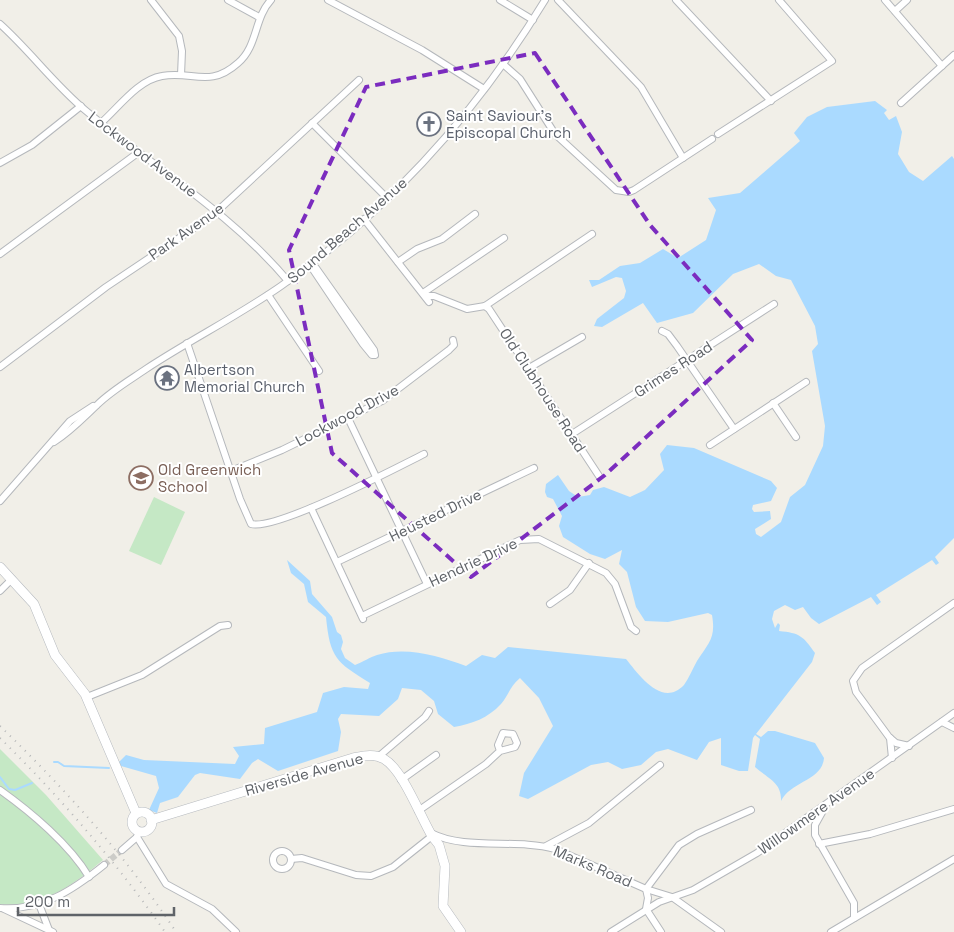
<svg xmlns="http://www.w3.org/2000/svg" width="954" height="932" font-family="'Space Grotesk',sans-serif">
	<rect width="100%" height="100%" fill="#f1efe8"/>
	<g fill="#c5e8c5">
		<path d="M154 497 185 512 161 565 129 551Z"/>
		<path d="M0 749 46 795 103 860C74 884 40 910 0 904Z"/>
	</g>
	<path fill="#aadaff" d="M875 101 887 110 884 113 889 120 896 116 902 132 898 154 909 172 923 181 952 156 954 159V538L935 557 939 563 936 565 932 560 876 595 881 602 877 605 871 597 819 624 811 618 803 607 795 610 785 605 774 611 772 619 775 628 778 623 780 625 779 631C800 633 803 636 815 653L812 662 756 734 761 737 768 731H775L815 743 824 758C822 781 791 781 781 801 782 782 767 778 755 767L760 739 755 735 753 738 748 771H739L721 765V738L709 742 697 760 668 749 656 752 641 765 622 769 608 762 591 765 528 799 519 796 524 773 553 726 539 698 520 678C510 686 508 696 501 704 488 718 472 724 454 727L438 714 434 701 421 690 402 688 398 699 379 716 341 714 338 719 341 732 338 751 278 771 258 759 252 763 240 779 200 773 195 775 178 797 160 803 157 813 149 810 159 788 156 776 121 766 119 762 126 755 144 760 235 764 239 756 233 747 264 744 265 728 317 712 323 693 344 687 368 689 370 683C336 662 330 658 326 617L308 602 304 584 291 573 287 560 310 581 312 594 332 617 337 632 341 635 343 642 341 649 345 658 355 665C363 662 370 657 377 655 406 646 439 656 466 666L482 655 495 658 508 647 626 659C639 675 662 708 684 685 689 678 693 668 697 661 709 642 716 638 712 615L708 613 668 622 645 621 636 607 627 572 619 564 622 550 605 559 590 554 563 537 559 526 562 516 553 499 547 497 545 492 546 484 558 475 569 491 578 497 590 495 593 490 604 487 630 497 645 490 664 470 660 454 667 445 694 448 771 481 777 488 771 501 753 505 752 509 754 512 770 511 771 519 755 529 756 534 761 537 781 522 790 497 805 485 823 446 825 426 812 351 818 344 815 326 791 280 776 276 759 264 733 274 693 313 657 323 643 303 602 327 594 326 597 319 624 298 626 291 622 278 616 277 592 287 589 280H599L620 266 640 263 663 249 678 258 706 240 716 210 708 198 740 193 800 141 794 133 807 117 827 107Z"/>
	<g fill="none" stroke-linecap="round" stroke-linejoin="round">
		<g stroke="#aadaff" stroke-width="2">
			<path d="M54 762H58L64 766 109 768"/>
			<path d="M0 777 9 789 15 790 32 783"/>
		</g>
		<path stroke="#ccccc8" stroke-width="6" stroke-dasharray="6 3" stroke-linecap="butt" d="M104 865 122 850"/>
		<g stroke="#b5b8bc" stroke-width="8">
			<g id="street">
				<path d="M151 0 179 36 182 51 181 75"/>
				<path d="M228 0 259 17"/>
				<path d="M328 0 422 50 484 89"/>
				<path d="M500 0 533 20"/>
				<path d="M558 0 641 87 683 158"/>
				<path d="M676 0 771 101"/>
				<path d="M885 0 942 66"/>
				<path d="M895 11 907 0"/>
				<path d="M0 24C30 51 54 84 85 110 153 167 230 212 288 281"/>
				<path d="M503 64 520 79 555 134 616 190 629 192 634 190 712 139"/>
				<path d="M901 103 954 55"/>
				<path d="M102 122C119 107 138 80 162 76 192 70 209 89 238 63 258 46 254 18 271 0"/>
				<path d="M312 123 387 198"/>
				<path d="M718 134 832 61 779 0"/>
				<path d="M0 163 32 145 81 106"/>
				<path d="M364 219 429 302"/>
				<path d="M0 254 139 152"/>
				<path d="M398 262 417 249 442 239 475 214"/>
				<path d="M310 265 316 268 374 350 375 355H372L363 344Z"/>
				<path d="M423 293 504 238"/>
				<path d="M268 295 319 371"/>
				<path d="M426 296H434L467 309 485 306 592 234"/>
				<path d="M485 306 489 309 599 476"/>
				<path d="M662 331 668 334 677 346 734 429"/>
				<path d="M187 343 240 499 251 524C276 531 396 468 424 454"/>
				<path d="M0 367 106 287 212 216 359 80"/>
				<path d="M529 368 582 337"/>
				<path d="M773 403 796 437"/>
				<path d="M348 418 427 584"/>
				<path d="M572 434 774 304"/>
				<path d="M54 442C71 431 83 418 97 405 111 391 130 380 146 369 190 340 238 316 281 286 388 211 477 112 545 0"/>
				<path d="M710 445 806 382"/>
				<path d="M231 471 282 450 382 401 449 350 454 345 453 340"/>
				<path d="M0 501 70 421 93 406"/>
				<path d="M311 508 363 619"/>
				<path d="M337 562 534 468"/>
				<path d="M0 591 12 579"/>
				<path d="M550 604 570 590 589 563"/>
				<path d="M362 616 520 540 539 539 606 573 615 584 631 627 636 631"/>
				<path d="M87 697 142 675 220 626 228 625"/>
				<path d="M942 722 954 728"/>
				<path d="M890 738 892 758"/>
				<path d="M909 746 896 743 889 737 856 692 853 681 862 668 954 603"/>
				<path d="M378 757 425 717 429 711"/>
				<path d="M401 780 436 755"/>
				<path d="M0 790C31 812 70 845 89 877"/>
				<path d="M825 807 815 825V835L854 903V918"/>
				<path d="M418 811 486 764 500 751 498 745 503 733 513 734 517 743 515 747 500 751"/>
				<path d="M431 833C466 851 516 838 555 849L646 889 672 897 721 932"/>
				<path d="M137 837 166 884 212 909 236 932"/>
				<path d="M819 844 870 834 954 809"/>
				<path d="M546 846 589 823 660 765"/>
				<path d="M122 850 137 837 139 831"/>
				<circle cx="282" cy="860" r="9"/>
				<path d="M291 859 302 858 356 875 371 876 393 867 432 836"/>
				<path d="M39 904 49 930"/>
				<path d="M0 908C42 911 73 890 104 865"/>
				<path d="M4 909 53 932"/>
				<path d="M611 932 659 902 693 890 757 853 954 713"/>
				<path d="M661 932 646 909 648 898 646 889 679 845 697 834 751 810"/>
				<path d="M831 932 954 859"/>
			</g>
		</g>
		<g stroke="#b6babf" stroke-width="10">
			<g id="secondary">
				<path d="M0 567 34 604 55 655 85 694 136 813"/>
				<circle cx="142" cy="822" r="10"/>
				<path d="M151 820 353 758C363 756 374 753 384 759 403 770 420 816 432 836L439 845 445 866 443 906 461 932"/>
			</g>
		</g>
		<use href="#street" stroke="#fff" stroke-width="6"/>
		<use href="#secondary" stroke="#fff" stroke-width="9"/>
		<g stroke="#b6b7b8" stroke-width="2" stroke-dasharray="1 6" stroke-linecap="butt">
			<path d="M0 726C65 789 126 856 176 932"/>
			<path d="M0 738C61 798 116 862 165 932"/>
		</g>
	</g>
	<path fill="none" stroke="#7b2cbf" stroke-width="4" stroke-dasharray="10 6" stroke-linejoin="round" d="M535 53 650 225 752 340 605 475 471 577 332 453 289 250 366 87Z"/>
	<defs>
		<g id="church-ring" transform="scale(1.25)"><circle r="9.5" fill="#fff" stroke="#6b7280" stroke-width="1.5"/><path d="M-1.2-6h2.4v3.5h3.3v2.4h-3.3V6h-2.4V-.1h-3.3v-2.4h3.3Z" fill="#6b7280"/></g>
		<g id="temple-ring" transform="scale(1.25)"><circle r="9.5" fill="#fff" stroke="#6b7280" stroke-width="1.5"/><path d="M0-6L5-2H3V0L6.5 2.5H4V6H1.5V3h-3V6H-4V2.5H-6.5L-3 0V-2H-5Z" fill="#6b7280"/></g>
		<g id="school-ring" transform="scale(1.25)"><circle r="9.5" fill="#fff" stroke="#8d6e63" stroke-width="1.5"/><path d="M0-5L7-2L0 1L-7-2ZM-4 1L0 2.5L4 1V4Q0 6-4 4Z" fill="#8d6e63"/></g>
	</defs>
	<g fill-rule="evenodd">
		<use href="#church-ring" x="429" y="124"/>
		<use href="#temple-ring" x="167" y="378"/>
		<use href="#school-ring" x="141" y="478"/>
	</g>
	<g text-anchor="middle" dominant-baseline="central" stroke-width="4" stroke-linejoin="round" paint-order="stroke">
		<g font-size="15" fill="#5b616d" stroke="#fff" text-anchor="start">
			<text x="446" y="115">Saint Saviour's<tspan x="446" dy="17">Episcopal Church</tspan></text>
			<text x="184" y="369">Albertson<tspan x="184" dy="17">Memorial Church</tspan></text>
		</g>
		<g font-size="15" fill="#5f6368" stroke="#fff">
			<text transform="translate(143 154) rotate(37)">Lockwood Avenue</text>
			<text transform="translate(347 230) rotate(-41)">Sound Beach Avenue</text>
			<text transform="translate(186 231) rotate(-35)">Park Avenue</text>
			<text transform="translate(673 369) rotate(-33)">Grimes Road</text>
			<text transform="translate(543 390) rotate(57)">Old Clubhouse Road</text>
			<text transform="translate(347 415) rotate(-28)">Lockwood Drive</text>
			<text transform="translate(435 515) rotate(-26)">Heusted Drive</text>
			<text transform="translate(473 562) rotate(-25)">Hendrie Drive</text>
			<text transform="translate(304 774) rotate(-16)">Riverside Avenue</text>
			<text transform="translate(816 811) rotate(-35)">Willowmere Avenue</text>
			<text transform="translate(593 866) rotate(23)">Marks Road</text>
		</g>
		<g font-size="15" fill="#785e54" stroke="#fff" text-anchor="start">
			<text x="158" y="469">Old Greenwich<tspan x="158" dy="17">School</tspan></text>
		</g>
	</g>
	<path d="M18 907v8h156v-8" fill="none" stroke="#5f6368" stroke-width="2.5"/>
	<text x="25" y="907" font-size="15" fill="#5f6368" stroke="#ffffff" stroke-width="4" paint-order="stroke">200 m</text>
</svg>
